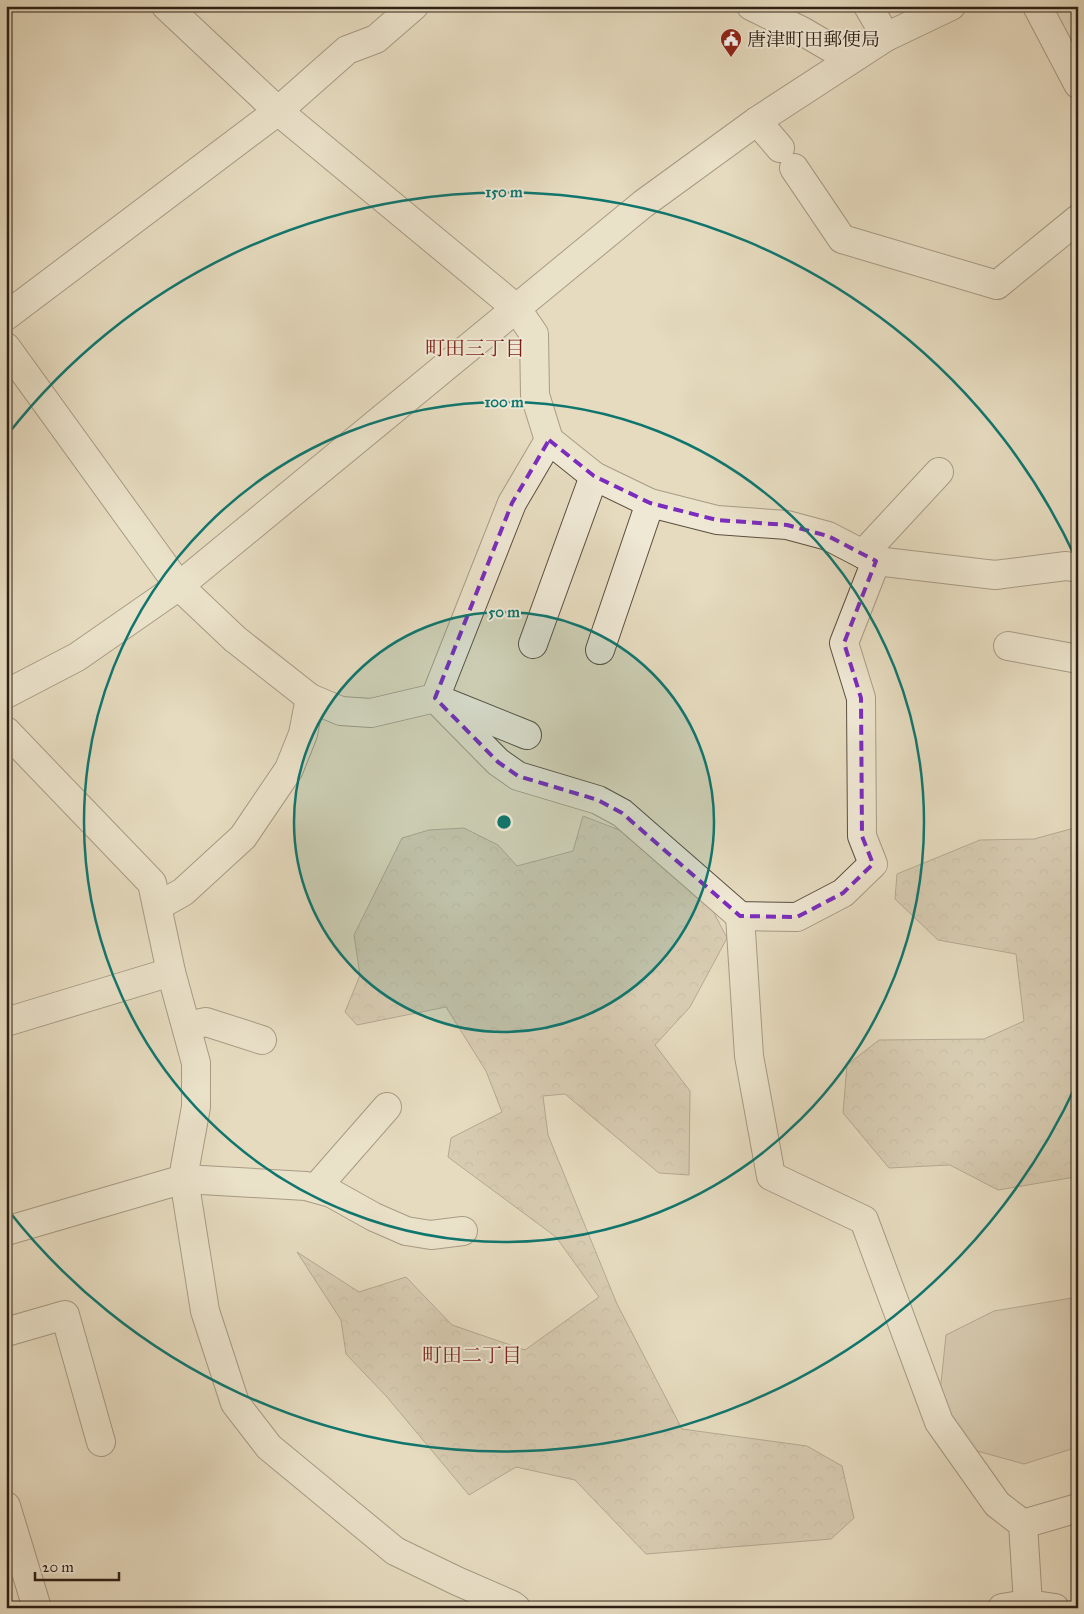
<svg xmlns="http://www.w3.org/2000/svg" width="1084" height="1614" font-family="'IM FELL Great Primer','Noto Serif JP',serif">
	<defs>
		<pattern id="forest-crowns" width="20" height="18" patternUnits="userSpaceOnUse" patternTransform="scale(1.25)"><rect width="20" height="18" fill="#c7bba2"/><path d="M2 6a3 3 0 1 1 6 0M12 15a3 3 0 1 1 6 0" fill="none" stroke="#aba08b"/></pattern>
	</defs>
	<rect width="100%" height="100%" fill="#e6dbbf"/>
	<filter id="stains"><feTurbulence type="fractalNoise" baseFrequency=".004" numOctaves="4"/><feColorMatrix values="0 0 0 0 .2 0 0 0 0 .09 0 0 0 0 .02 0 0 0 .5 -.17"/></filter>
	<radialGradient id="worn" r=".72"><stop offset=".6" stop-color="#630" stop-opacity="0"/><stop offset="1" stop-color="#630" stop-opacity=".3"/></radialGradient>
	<path fill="#c7bba2" stroke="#7a6e5c" d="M1078 1297V1447L1024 1464 970 1449 940 1393 946 1335 994 1311Z"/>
	<g fill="url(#forest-crowns)" stroke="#7a6e5c">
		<path d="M583 816 630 834 711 907 727 938 690 1007 655 1045 690 1091 689 1175 659 1173 565 1094 543 1096 548 1135 617 1304 682 1429 807 1446 842 1466 854 1518 831 1539 646 1554 575 1480 516 1467 469 1495 387 1397 346 1354 341 1320 297 1252 359 1292 406 1277 452 1325 525 1350 599 1297 556 1237 448 1157 451 1138 502 1112 486 1071 446 1007 357 1025 345 1012 360 975 354 935 402 838 429 830 464 828 498 845 517 866 573 851Z"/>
		<path d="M1078 827V1179L1075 1177 998 1190 950 1165 889 1168 843 1113 847 1065 879 1040 984 1039 1024 1021 1016 954 938 940 895 899 897 874 980 840 1034 839Z"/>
	</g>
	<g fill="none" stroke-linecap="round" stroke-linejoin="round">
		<g stroke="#5c4f40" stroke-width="30">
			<g id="minor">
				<path d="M166 6 278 111 516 308 534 334 535 395 549 440 594 476 650 503 717 520 787 525 828 536 876 561 995 575 1066 566 1078 568"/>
				<path d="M751 6 802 31 850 59"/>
				<path d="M868 6 886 37"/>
				<path d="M1037 6 1078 84"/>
				<path d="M757 121 780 148"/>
				<path d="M794 168 842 239 997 285 1078 219"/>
				<path d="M6 316 278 111 347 50 376 39 414 6"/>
				<path d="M6 347 179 586 235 639 310 698 341 711 371 713 435 698 527 735"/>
				<path d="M863 554 939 472"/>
				<path d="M533 644 594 476"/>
				<path d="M1008 646 1078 659"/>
				<path d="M600 650 650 503"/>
				<path d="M6 694 77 657 179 586 643 204 757 121 886 37 951 6"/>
				<path d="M435 698 498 762 518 776 598 800 622 813 740 916 797 917 843 893 873 864 862 836 861 698 844 643 876 561"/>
				<path d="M435 698 512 503 549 440"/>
				<path d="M6 731 152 883 171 972 196 1063V1107L185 1167 184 1179 205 1311 235 1403 269 1447 395 1551 457 1581 512 1605 516 1608"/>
				<path d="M158 906 183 892 243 837 289 769 303 734 310 698"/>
				<path d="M740 916 749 1056 771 1176 864 1220 939 1422 997 1504 1023 1524 1028 1604"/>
				<path d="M6 1022 171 972"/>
				<path d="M187 1026 206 1022 262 1040"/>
				<path d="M316 1188 387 1107"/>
				<path d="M6 1231 184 1179 306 1186 331 1193 374 1217 406 1231 431 1235 463 1231"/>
				<path d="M6 1332 65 1315 101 1442"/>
				<path d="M6 1506 37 1608"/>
				<path d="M1023 1524 1078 1508"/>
				<path d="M1002 1608 1028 1604 1055 1608"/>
			</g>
		</g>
		<use href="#minor" stroke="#efe8d5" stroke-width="28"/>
	</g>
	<path d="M0 0H1084V1614H0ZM549 440 594 476 650 503 717 520 787 525 828 536 876 561 844 643 861 698 862 836 873 864 843 893 797 917 740 916 622 813 598 800 518 776 498 762 435 698 512 503Z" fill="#e6dbbf" fill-opacity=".55" fill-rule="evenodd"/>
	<path fill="none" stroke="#7b2cbf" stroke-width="4" stroke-dasharray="10 6" stroke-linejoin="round" d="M549 440 594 476 650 503 717 520 787 525 828 536 876 561 844 643 861 698 862 836 873 864 843 893 797 917 740 916 622 813 598 800 518 776 498 762 435 698 512 503Z"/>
	<circle cx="504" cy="822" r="210" fill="#0f766e" fill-opacity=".12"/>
	<g fill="none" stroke="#0f766e" stroke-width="2.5">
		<circle cx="504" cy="822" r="210"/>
		<circle cx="504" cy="822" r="420"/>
		<path d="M1077 1083A630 630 0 0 1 8 1210M8 434A630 630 0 0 1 1077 561"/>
	</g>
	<defs>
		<g id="civic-pin" transform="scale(1.125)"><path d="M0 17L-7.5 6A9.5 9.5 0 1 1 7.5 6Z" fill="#8f2418" stroke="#efe8d5"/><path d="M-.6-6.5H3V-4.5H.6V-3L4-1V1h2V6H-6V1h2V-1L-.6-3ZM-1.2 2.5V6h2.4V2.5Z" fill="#fff"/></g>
	</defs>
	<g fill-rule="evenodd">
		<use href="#civic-pin" x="731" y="39"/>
	</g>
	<g text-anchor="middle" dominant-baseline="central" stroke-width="4" stroke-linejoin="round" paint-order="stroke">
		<g font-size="19" fill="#2e2016" stroke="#efe8d5" text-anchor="start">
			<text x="747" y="39">唐津町田郵便局</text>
		</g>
		<g font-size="20" fill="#7a1f14" stroke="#efe8d5">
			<text x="475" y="348">町田三丁目</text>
			<text x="472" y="1355">町田二丁目</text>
		</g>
	</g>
	<circle cx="504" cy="822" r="8" fill="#0f766e" stroke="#efe8d5" stroke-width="2.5"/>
	<g font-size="15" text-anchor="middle" font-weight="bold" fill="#0f766e" stroke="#efe8d5" stroke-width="4" stroke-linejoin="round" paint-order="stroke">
		<text x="504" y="197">150 m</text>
		<text x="504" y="407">100 m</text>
		<text x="504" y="617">50 m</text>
	</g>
	<rect width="1084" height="1614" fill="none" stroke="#e6dbbf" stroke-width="25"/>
	<rect x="8" y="8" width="1069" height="1599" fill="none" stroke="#2e2016" stroke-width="2.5"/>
	<rect x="12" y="12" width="1059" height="1589" fill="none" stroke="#2e2016"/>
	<path d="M35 1572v8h84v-8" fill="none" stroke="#2e2016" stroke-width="2.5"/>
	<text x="42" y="1572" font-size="15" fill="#2e2016" stroke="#efe8d5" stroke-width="4" paint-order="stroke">20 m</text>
	<rect width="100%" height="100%" filter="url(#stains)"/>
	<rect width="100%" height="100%" fill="url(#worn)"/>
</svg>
